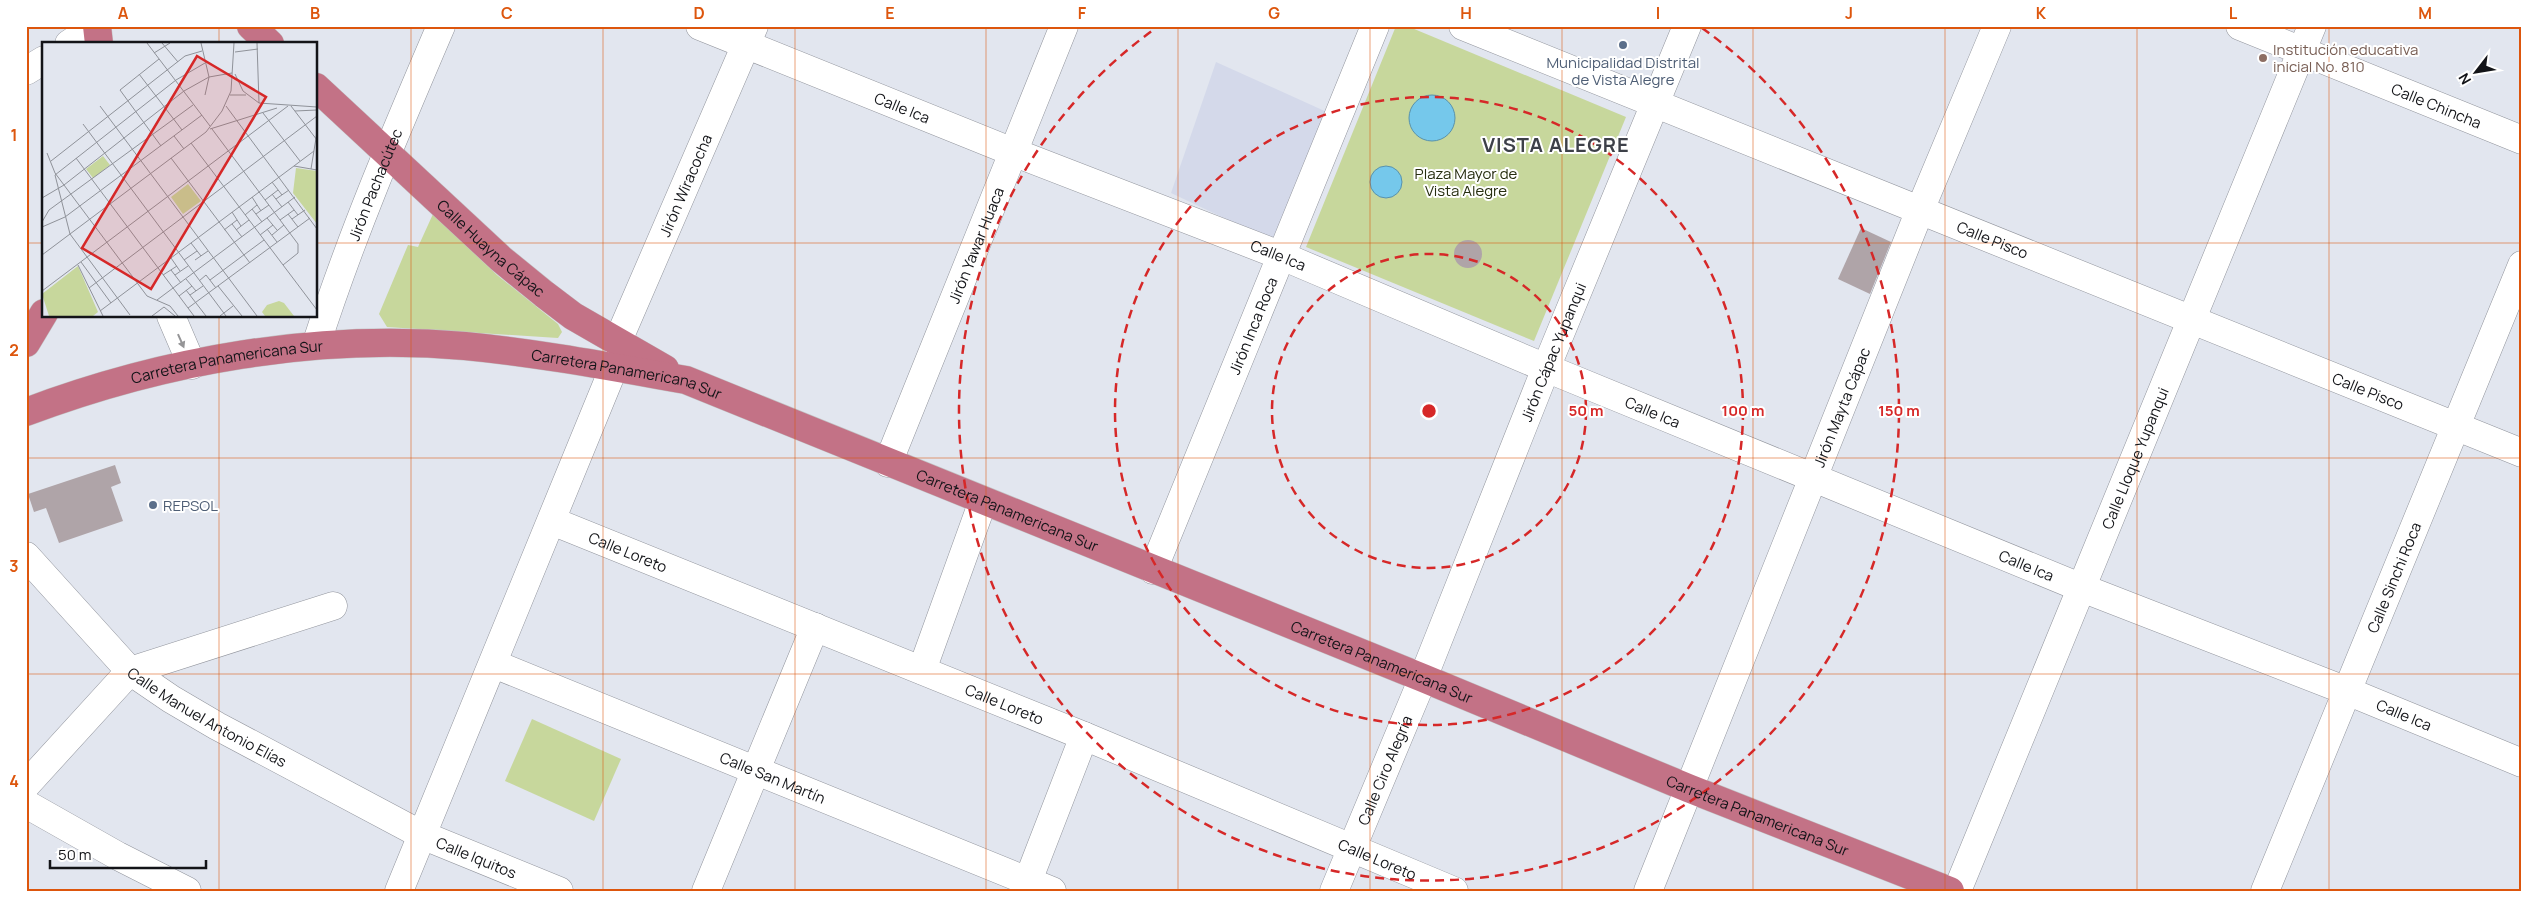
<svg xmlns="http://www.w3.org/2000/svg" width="2548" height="917" font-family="Manrope,sans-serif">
	<rect width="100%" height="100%" fill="#e2e6ef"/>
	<path fill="#d4d9ea" d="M1216 62 1329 113 1275 242 1171 193Z"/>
	<g fill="#c7d79c">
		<path d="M1396 26H1407L1626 117 1534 341 1306 247Z"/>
		<path d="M433 214 497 275 558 324 562 332 558 338 387 327 379 314 408 245 418 247Z"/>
		<path d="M532 719 621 759 594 821 505 781Z"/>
	</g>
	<g fill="#75c8eb" stroke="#5892ac">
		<circle cx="1432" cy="118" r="23"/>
		<circle cx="1386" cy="182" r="16"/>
	</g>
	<g fill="#afa4a8">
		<path d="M1861 228 1891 242 1870 294 1838 279Z"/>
		<circle cx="1468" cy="254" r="14"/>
		<path d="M115 465 121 483 111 487 123 521 59 543 46 508 34 512 28 494Z"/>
	</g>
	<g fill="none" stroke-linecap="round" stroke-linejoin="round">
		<g stroke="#92959d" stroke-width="29">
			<g id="minor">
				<path id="s1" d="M700 26 1013 152 1282 256 1546 368 2082 588 2347 691 2522 763"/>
				<path id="s2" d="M1463 26 2522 453"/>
				<path id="s3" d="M2240 26 2522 140"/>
				<path d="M69 44 96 26"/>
				<path d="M26 71 44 60"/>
				<path d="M171 316 192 365"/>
				<path id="s4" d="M617 343 754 26"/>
				<path id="s5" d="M316 345C351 236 396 131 441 26"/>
				<path id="s6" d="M888 463 1064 26"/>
				<path id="s7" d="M552 521 1084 736 1454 891"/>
				<path id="s8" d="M26 556 130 671 171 699 217 726 422 835 559 891"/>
				<path id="s9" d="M1153 570 1375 26"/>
				<path id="s10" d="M494 664 1052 891"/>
				<path d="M922 670 983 501"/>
				<path d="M26 785 130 671 333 606"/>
				<path d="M26 804 118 856 187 891"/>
				<path d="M399 891 614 367"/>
				<path d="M706 891 815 627"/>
				<path d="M1024 891 1084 736"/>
				<path id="s11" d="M1334 891 1423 678 1546 368 1687 26"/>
				<path id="s12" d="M1648 891 1920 210 1997 26"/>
				<path id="s13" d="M1957 891 2312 26"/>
				<path id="s14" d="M2265 891 2522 265"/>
			</g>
		</g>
		<g stroke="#c2c2c3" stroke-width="29">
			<g id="highway">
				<path d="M97 26 99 44"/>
				<path d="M251 26 270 44"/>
				<path id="s15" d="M316 87 501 259 544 294 573 316 665 369"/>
				<path d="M26 343 44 313"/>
				<path id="s16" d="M26 412C164 360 317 333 465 346 539 353 612 367 686 380L1423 678 1688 788 1950 891"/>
			</g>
		</g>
		<use href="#minor" stroke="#fff" stroke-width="28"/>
		<use href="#highway" stroke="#c37286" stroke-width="28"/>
	</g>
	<defs><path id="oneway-solid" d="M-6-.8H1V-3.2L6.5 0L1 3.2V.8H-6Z" transform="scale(1.25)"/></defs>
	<use fill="#959597" href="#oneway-solid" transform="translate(181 341) rotate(66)"/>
	<path fill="none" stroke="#dd560d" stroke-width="1" stroke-opacity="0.55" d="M219 26V44M411 26V891M603 26V891M795 26V891M986 26V891M1178 26V891M1370 26V891M1562 26V891M1753 26V891M1945 26V891M2137 26V891M2329 26V891M26 243H44M316 243H2522M219 316V891M26 458H2522M26 674H2522"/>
	<g fill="none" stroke="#d62828" stroke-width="2.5" stroke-dasharray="9 6">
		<circle cx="1429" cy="411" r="157"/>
		<circle cx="1429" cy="411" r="314"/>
		<path d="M1702 28A470 470 0 1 1 1156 28"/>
	</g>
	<g fill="#5c6f8a" stroke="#fff" stroke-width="2">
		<circle cx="1623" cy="45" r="5"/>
		<circle cx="153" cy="505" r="5"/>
	</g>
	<circle fill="#8d6e63" stroke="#fff" stroke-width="2" cx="2263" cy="58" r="5"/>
	<g text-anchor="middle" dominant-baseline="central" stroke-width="4" stroke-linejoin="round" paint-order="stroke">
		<g font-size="15" fill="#785e54" stroke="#fff" text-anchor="start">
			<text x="2273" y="49">Institución educativa<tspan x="2273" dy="17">inicial No. 810</tspan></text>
		</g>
		<g font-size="15" fill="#4e5e75" stroke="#fff">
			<text x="1623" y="62">Municipalidad Distrital<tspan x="1623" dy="17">de Vista Alegre</tspan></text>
			<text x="163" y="505" text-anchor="start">REPSOL</text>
		</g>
		<g font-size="15" fill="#131418" stroke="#fff">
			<text stroke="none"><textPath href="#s3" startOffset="212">Calle Chincha</textPath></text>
			<text stroke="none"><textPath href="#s1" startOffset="218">Calle Ica</textPath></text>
			<text stroke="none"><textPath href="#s5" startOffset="171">Jirón Pachacútec</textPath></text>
			<text stroke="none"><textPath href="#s4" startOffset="172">Jirón Wiracocha</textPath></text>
			<text stroke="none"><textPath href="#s2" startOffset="571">Calle Pisco</textPath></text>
			<text stroke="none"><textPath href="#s6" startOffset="235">Jirón Yawar Huaca</textPath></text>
			<text stroke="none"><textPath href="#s15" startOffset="238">Calle Huayna Cápac</textPath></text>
			<text stroke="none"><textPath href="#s1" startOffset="622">Calle Ica</textPath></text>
			<text stroke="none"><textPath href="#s9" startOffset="264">Jirón Inca Roca</textPath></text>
			<text stroke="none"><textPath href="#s11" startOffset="582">Jirón Cápac Yupanqui</textPath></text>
			<text stroke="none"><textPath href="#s16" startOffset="208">Carretera Panamericana Sur</textPath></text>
			<text stroke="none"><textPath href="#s16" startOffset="612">Carretera Panamericana Sur</textPath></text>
			<text stroke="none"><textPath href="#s2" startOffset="976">Calle Pisco</textPath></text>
			<text stroke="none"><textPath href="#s12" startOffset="521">Jirón Mayta Cápac</textPath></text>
			<text stroke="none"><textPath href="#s1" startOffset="1028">Calle Ica</textPath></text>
			<text stroke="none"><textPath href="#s13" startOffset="468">Calle Lloque Yupanqui</textPath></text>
			<text stroke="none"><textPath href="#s16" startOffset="1018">Carretera Panamericana Sur</textPath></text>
			<text stroke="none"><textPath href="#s7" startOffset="82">Calle Loreto</textPath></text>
			<text stroke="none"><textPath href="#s1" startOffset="1432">Calle Ica</textPath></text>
			<text stroke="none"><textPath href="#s14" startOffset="339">Calle Sinchi Roca</textPath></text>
			<text stroke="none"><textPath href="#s16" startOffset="1422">Carretera Panamericana Sur</textPath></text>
			<text stroke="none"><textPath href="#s7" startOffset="488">Calle Loreto</textPath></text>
			<text stroke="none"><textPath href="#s1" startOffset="1838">Calle Ica</textPath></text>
			<text stroke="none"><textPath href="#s8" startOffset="245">Calle Manuel Antonio Elías</textPath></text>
			<text stroke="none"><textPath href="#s11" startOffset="131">Calle Ciro Alegría</textPath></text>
			<text stroke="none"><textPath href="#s10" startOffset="301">Calle San Martín</textPath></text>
			<text stroke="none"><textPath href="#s16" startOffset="1828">Carretera Panamericana Sur</textPath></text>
			<text stroke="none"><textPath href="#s8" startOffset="549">Calle Iquitos</textPath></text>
			<text stroke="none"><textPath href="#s7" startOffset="892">Calle Loreto</textPath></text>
		</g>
		<g font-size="15" fill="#262d0f" stroke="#fff">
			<text x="1466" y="173">Plaza Mayor de<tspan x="1466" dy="17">Vista Alegre</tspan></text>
		</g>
		<g font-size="20" font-weight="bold" letter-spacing="1" fill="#3d4048" stroke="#fff">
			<text x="1556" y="144">VISTA ALEGRE</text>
		</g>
	</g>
	<g transform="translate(42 42)">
		<rect width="275" height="275" fill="#e2e6ef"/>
		<path d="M61 114 68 123 51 136 44 127ZM254 126 275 129V182L251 151ZM146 142 159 159 141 172 129 155ZM36 224 56 270 51 274H7L0 252ZM237 259 242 261 252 274H223L220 270 225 263Z" fill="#c7d79c"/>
		<path fill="none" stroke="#8f9299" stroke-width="1" d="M105 1 168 84M120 1 136 20M159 1 167 35 163 53M215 1 217 61M193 10 216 7M112 11 128 1M117 17 78 48 119 104M97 32 140 88M193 32 201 49 217 61 275 65M188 53H204M58 64 215 274M184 64 275 187M249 64 275 98M253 69 275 68M221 71 258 119M41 82 184 274M168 87 235 66M170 87 256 202V211L241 223M132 94 142 107M149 101 275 268M5 111 13 131 105 254 128 264 136 274M34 116 152 274M129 116 208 221M9 119 143 14 160 9M252 124 275 128M269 127 275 90M230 140 240 153M230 152 240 165M210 155 219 169M0 156 22 143 142 49 167 35 190 31M234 157 247 148M223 158 236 148M246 160 256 173M210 167 220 180M190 170 199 184M214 172 227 163M246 172 256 185M203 173 215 163M225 176 235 188M250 177 263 168M238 178 252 168M0 180 7 168 151 63M190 182 200 195M0 185 23 175 160 73M225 187 235 200M182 188 195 178M194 188 207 178M218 193 231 183M230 193 242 183M149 201 159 214M0 213 164 90 180 69 189 49 192 1M129 216 138 229M142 218 155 209M153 218 166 209M39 220 69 261M36 223 61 274M129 228 139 241M121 233 135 224M133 233 146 224M144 237 154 249M168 238 222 198M157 239 164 233 174 246M176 244 200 274M47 246 275 74M144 248 164 274M0 249 246 64M148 253 161 244M137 254 150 244M115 258 253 155M146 266 268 176M58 269 272 109M88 273 28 192 13 133 134 38 163 21M110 274 122 265 133 274M178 274 191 264"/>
		<path fill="#d62828" fill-opacity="0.15" stroke="#d62828" stroke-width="2.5" d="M155 14 224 55 109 247 40 206Z"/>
		<rect width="275" height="275" fill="none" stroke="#131418" stroke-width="2.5"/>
	</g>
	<circle cx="1429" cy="411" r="8" fill="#d62828" stroke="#fff" stroke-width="2.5"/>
	<g font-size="15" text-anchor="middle" font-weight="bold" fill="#d62828" stroke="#fff" stroke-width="4" stroke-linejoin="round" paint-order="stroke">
		<text x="1586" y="416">50 m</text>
		<text x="1743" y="416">100 m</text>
		<text x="1899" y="416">150 m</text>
	</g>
	<rect width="2548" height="917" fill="none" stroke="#ffffff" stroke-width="55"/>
	<g transform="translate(2476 72) rotate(239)" stroke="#ffffff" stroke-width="4" paint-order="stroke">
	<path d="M0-4L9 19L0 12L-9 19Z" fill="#131418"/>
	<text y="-8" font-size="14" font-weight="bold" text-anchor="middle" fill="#131418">N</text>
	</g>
	<path d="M50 860v8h156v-8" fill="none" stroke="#131418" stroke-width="2.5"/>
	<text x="58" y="860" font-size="15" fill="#131418" stroke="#ffffff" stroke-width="4" paint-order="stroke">50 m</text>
	<rect x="28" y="28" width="2492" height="862" fill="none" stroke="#dd560d" stroke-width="2"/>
	<g font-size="16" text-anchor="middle" font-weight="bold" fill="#dd560d">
		<text x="123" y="19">A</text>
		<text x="315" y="19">B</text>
		<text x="507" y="19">C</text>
		<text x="699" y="19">D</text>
		<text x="890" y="19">E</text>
		<text x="1082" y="19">F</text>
		<text x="1274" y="19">G</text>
		<text x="1466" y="19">H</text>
		<text x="1658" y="19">I</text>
		<text x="1849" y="19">J</text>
		<text x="2041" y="19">K</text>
		<text x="2233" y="19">L</text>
		<text x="2425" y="19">M</text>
		<text x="14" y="141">1</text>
		<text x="14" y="356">2</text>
		<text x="14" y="572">3</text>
		<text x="14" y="787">4</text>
	</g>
</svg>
